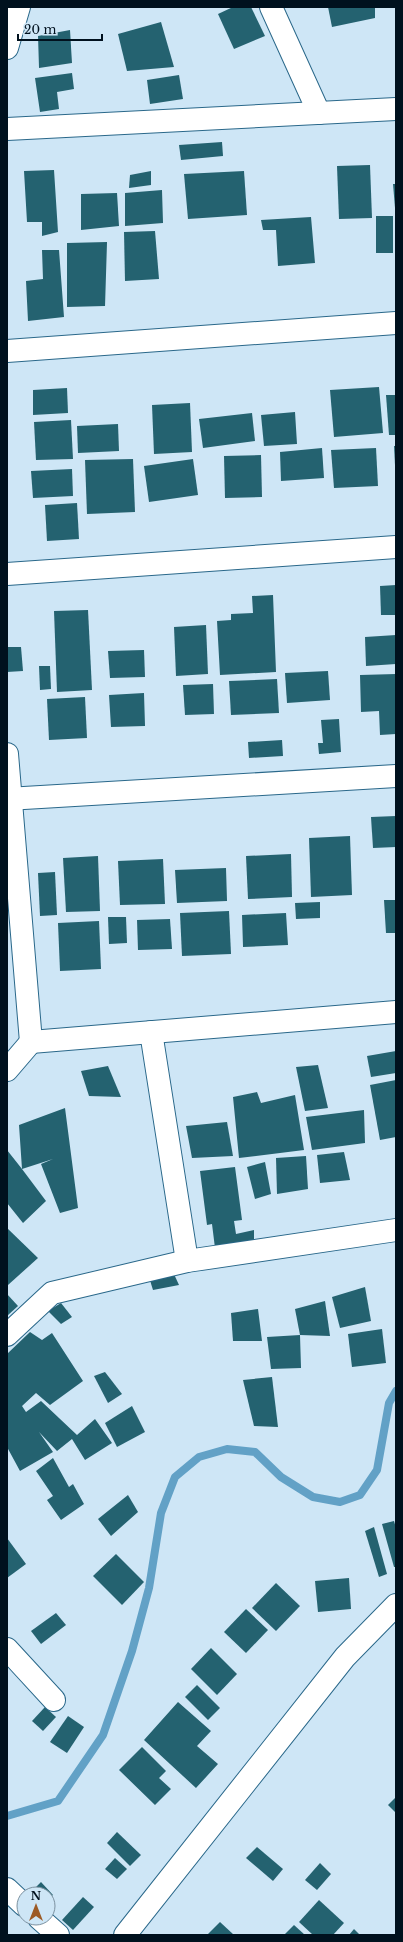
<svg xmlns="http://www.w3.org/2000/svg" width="403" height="1942" font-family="'Libre Baskerville',serif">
	<rect width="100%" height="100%" fill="#cee6f6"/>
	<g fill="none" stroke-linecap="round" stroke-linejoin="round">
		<path stroke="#62a1c6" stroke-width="8" d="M7 1816 58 1801 103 1735 132 1651 149 1588 161 1513 175 1477 199 1457 227 1449 255 1452 281 1477 313 1497 340 1502 360 1495 377 1470 389 1403 396 1391"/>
	</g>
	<g fill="#246270">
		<path d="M233 7H251L265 36 234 49 218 14Z"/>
		<path d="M328 7H375V18L332 27Z"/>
		<path d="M161 22 174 67 127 71 118 34Z"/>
		<path d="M70 30 72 63 39 68 38 36Z"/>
		<path d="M72 73 74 89 57 92 59 109 40 112 35 78Z"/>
		<path d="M179 75 183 99 150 104 147 80Z"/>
		<path d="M222 142 223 156 181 160 179 145Z"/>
		<path d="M370 165 372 218 339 219 337 166Z"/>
		<path d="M54 170 58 232 42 236V222H27L24 171Z"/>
		<path d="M151 171V185L129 188 130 175Z"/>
		<path d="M244 171 247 215 188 219 184 174Z"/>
		<path d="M393 184H396V208H395Z"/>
		<path d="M162 190 163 223 125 226V193Z"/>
		<path d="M117 193 119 226 81 230V194Z"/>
		<rect x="376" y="216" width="17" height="37"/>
		<path d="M311 217 315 263 278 266 276 230H263L261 220Z"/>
		<path d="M155 231 159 279 125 281 124 232Z"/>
		<path d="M107 242 105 306 67 307V243Z"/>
		<path d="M42 250H59L64 317 28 321 26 281 43 279Z"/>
		<path d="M379 387 383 433 334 437 330 390Z"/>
		<path d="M67 388 68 413 33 415V390Z"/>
		<path d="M386 395H396V435H389Z"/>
		<path d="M190 403 192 452 154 454 152 405Z"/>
		<path d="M295 412 297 444 264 446 261 415Z"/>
		<path d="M252 413 255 441 203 448 199 419Z"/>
		<path d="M71 420 73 459 36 460 34 422Z"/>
		<path d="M118 424 119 451 78 453 77 426Z"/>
		<path d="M394 446H396V465H395Z"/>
		<path d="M322 448 324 478 281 481 280 452Z"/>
		<path d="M376 448 378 486 334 488 331 450Z"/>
		<path d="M261 455 262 497 225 498 224 456Z"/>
		<path d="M133 459 135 512 87 514 85 460Z"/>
		<path d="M193 459 198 495 149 502 144 466Z"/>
		<path d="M72 469 73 496 33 498 31 471Z"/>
		<path d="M77 503 79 539 47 541 45 505Z"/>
		<path d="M396 585V615H381L380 586Z"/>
		<path d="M273 595 276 672 220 675 217 621 231 620V614L253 613 252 596Z"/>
		<path d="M88 610 92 690 57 692 54 611Z"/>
		<path d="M206 625 208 674 176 676 174 627Z"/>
		<path d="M396 635V664L366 666 365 637Z"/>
		<path d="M7 647H21L23 671 7 672Z"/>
		<path d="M144 650 145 677 110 678 108 651Z"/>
		<path d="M39 666H50L51 689 40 690Z"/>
		<path d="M328 671 330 700 287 703 285 673Z"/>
		<path d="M396 674V734L380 735 379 711 361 712 360 675Z"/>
		<path d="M277 679 279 713 231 715 229 681Z"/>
		<path d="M213 684 214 714 185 715 183 685Z"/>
		<path d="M144 693 145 726 111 727 109 695Z"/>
		<path d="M85 697 87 738 49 740 47 699Z"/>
		<path d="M339 719 341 752 319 754 318 743H323L321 720Z"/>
		<path d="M282 740 283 756 249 758 248 742Z"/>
		<path d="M396 816V847L373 848 371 817Z"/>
		<path d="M350 836 352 895 311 897 309 838Z"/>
		<path d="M291 854 292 897 248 899 246 856Z"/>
		<path d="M98 856 100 911 66 912 63 858Z"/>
		<path d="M163 859 165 904 120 905 118 861Z"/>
		<path d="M226 868 227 901 177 903 175 870Z"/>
		<path d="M55 872 57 915 40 916 38 873Z"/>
		<path d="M384 900H396V933H386Z"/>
		<path d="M320 902V918L296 919 295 903Z"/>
		<path d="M229 911 231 954 182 956 180 913Z"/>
		<path d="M286 913 288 945 243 947 242 915Z"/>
		<path d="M108 917H126L127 943 109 944Z"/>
		<path d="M170 919 172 949 138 950 137 920Z"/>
		<path d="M99 921 101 969 60 971 58 923Z"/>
		<path d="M396 1051V1073L371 1077 367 1056Z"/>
		<path d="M318 1065 328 1108 305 1111 296 1067Z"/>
		<path d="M108 1066 121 1097 89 1096 81 1071Z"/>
		<path d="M396 1080V1137L380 1140 370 1085Z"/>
		<path d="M257 1092 261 1103 295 1095 304 1150 239 1158 233 1097Z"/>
		<path d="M65 1108 78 1208 60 1213 41 1164 53 1159 22 1169 46 1201 23 1223 7 1203V1150L22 1169 19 1125Z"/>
		<path d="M364 1110 365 1143 312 1150 306 1117Z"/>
		<path d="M227 1122 233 1156 192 1158 186 1126Z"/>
		<path d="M344 1152 350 1180 320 1183 317 1155Z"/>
		<path d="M306 1156 308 1189 277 1194 276 1158Z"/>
		<path d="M265 1162 271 1194 255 1199 247 1167Z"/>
		<path d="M235 1167 242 1220 234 1221 236 1234 254 1230V1243L215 1248 212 1224 207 1225 200 1171Z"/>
		<path d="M7 1228 38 1258 8 1285 7 1284Z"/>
		<path d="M173 1272 179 1285 153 1290 149 1277Z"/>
		<path d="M365 1287 371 1321 340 1328 332 1297Z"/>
		<path d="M7 1294 18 1306 7 1316Z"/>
		<path d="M325 1301 330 1336 300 1335 295 1309Z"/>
		<path d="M61 1303 72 1317 61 1324 48 1311Z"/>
		<path d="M258 1309 262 1341H233L231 1313Z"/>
		<path d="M382 1329 386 1363 352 1367 348 1334Z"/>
		<path d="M30 1332 42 1340 52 1333 83 1381 50 1405 36 1393 22 1406 26 1412 41 1401 77 1435 95 1419 112 1443 85 1460 72 1439 57 1451 39 1432 53 1452 20 1471 7 1447V1354Z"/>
		<path d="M300 1335 301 1368 271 1369 267 1337Z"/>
		<path d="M105 1372 122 1394 108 1403 94 1376Z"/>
		<path d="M272 1377 278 1427 254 1426 243 1380Z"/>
		<path d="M132 1406 145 1432 117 1447 105 1423Z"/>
		<path d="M53 1458 69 1487 73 1484 84 1504 61 1520 47 1500 53 1496 36 1471Z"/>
		<path d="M128 1495 138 1512 111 1536 98 1519Z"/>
		<path d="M394 1521 396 1528V1567H394L382 1524Z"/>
		<path d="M374 1527 387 1574 379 1577 365 1531Z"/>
		<path d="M7 1538 26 1564 7 1578Z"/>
		<path d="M116 1554 144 1582 122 1605 93 1576Z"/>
		<path d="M349 1578 351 1609 318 1612 315 1581Z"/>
		<path d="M276 1583 300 1606 276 1631 252 1608Z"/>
		<path d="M246 1609 268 1630 246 1653 224 1632Z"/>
		<path d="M56 1613 66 1625 41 1644 31 1631Z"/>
		<path d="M211 1648 237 1674 217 1695 191 1669Z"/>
		<path d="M197 1685 220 1708 208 1720 185 1697Z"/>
		<path d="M178 1702 211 1731 197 1746 218 1764 196 1788 144 1740Z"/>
		<path d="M45 1707 56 1717 43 1731 32 1721Z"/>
		<path d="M68 1716 84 1727 67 1753 50 1742Z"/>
		<path d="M142 1747 166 1771 159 1778 171 1789 155 1805 119 1770Z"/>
		<path d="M396 1797V1813L388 1805Z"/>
		<path d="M117 1832 141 1855 130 1866 107 1843Z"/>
		<path d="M257 1847 283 1869 273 1881 246 1858Z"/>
		<path d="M115 1858 127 1869 117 1879 105 1869Z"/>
		<path d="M320 1863 331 1874 317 1890 305 1880Z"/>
		<path d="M41 1882 53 1895 48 1899V1894H29Z"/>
		<path d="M83 1897 94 1907 73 1930 62 1920Z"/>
		<path d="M319 1900 344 1923 333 1935H313L299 1922Z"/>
		<path d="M220 1922 234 1935H207Z"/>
		<path d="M294 1925 305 1935H284Z"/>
		<path d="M354 1929 360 1935H349Z"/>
	</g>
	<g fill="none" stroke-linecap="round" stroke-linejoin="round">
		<g stroke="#2a688a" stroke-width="24">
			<g id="minor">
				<path d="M271 7 319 113"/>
				<path d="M7 48 19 7"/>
				<path d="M7 129 396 109"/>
				<path d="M7 351 396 323"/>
				<path d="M7 574 396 547"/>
				<path d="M7 754 31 1042 396 1012"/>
				<path d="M7 799 396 776"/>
				<path d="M151 1032 187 1261"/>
				<path d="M7 1070 31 1042"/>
				<path d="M7 1335 52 1293 187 1261 396 1230"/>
				<path d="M7 1649 54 1700"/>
				<path d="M7 1889 24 1905"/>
				<path d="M39 1918 58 1935"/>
				<path d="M125 1935 345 1657 396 1605"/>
			</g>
		</g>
		<use href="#minor" stroke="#fff" stroke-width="22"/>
	</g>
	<rect width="403" height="1942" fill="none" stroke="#00111e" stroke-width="16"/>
	<g transform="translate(36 1906)"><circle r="19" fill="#cee6f6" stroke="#7c91a0"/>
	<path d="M0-3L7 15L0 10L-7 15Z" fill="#9c5b27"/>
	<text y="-6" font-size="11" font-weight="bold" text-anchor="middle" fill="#00111e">N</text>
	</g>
	<path d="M18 34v6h84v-6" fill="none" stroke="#00111e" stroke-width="2"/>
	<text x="24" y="34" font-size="12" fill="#00111e" stroke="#cee6f6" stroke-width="3" paint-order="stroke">20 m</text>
</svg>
